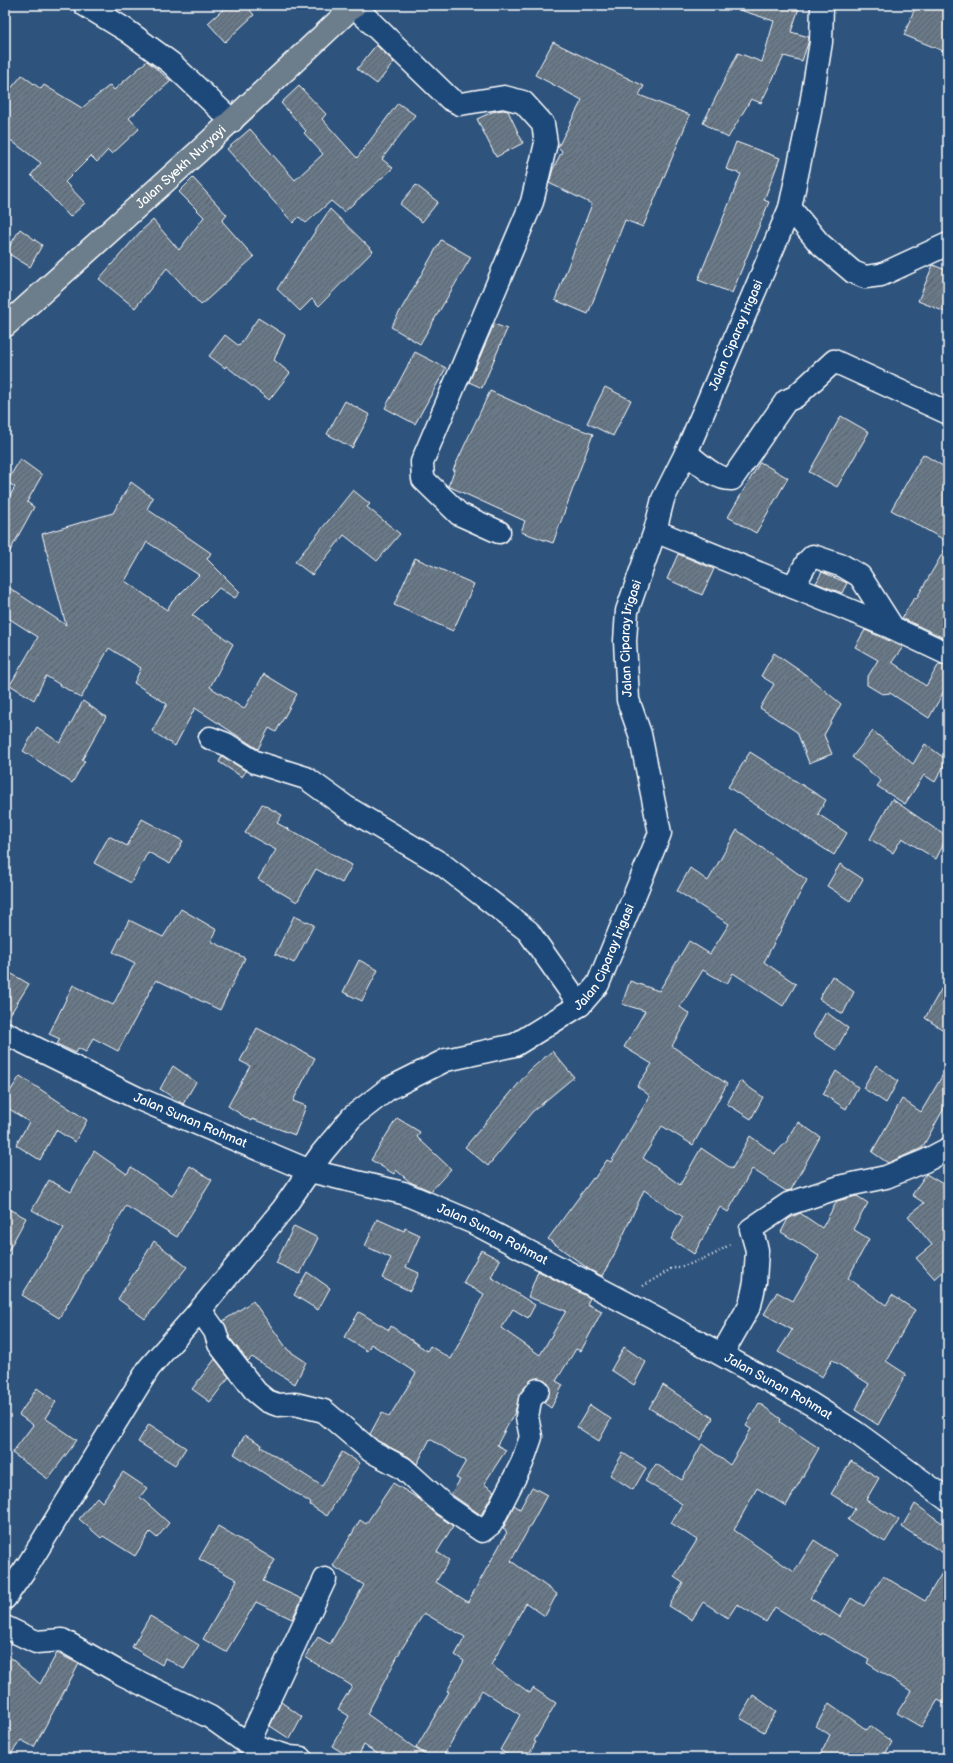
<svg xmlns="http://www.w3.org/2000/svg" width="953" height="1763" font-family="'Balsamiq Sans',sans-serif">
	<defs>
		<pattern id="building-hatch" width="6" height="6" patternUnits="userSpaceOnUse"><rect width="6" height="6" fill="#697988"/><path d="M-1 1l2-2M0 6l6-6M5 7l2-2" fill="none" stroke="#5a626a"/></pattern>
	</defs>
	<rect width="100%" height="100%" fill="#2e537d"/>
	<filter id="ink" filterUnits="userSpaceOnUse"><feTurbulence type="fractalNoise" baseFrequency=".025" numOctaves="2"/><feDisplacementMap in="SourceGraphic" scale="8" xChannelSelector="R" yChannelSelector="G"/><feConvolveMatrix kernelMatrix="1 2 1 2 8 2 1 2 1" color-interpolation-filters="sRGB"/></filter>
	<g filter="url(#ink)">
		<g fill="url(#building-hatch)" stroke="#fff" fill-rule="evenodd">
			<path d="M228 5H246L254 15 225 42 208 23Z"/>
			<path d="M738 5H800L791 32 809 37V40L802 61 784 56 761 103 751 99 728 138 703 123 738 53 762 62 774 21 737 9Z"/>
			<path d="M916 5H932L948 12V53L904 35Z"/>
			<path d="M553 42 644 86 639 95 690 115 643 227 625 220 588 314 555 300 592 204 549 183 553 169 562 151 558 147 582 100 535 75Z"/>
			<path d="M376 45 394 62 377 84 357 69Z"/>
			<path d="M147 61 171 81 129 118 139 129 112 154 108 150 97 162 91 156 65 182 85 203 70 217 31 175 41 163 5 136V96L22 75 41 89 44 85 82 108 110 85 114 90Z"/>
			<path d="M299 86 326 114 322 119 357 158 398 103 415 115 382 159 393 168 344 212 331 201 306 223 299 217 293 223 227 149 250 129 295 180 323 154 304 133 306 131 281 103Z"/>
			<path d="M503 110 508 111 523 143 496 157 477 119 492 112Z"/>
			<path d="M736 142 780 158 764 200 769 202 732 293 698 280 741 174 726 169Z"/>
			<path d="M193 178 227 215 222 221 254 257 201 305 167 268 135 308 99 279 141 231 153 220 179 250 204 217 179 192Z"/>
			<path d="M416 185 438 202 422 222 400 204Z"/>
			<path d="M330 209 373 251 319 306 312 299 300 311 277 289Z"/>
			<path d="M20 229 42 245 30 267 6 252Z"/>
			<path d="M441 240 471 257 420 344 391 327Z"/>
			<path d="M933 265 948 271V313L918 301Z"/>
			<path d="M258 318 285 335 274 360 290 373 269 400 226 366 225 368 209 356 225 335 239 346Z"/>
			<path d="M494 324 507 329 482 388 469 382Z"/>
			<path d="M415 352 446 368 415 424 385 408Z"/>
			<path d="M605 387 631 400 613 436 587 423Z"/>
			<path d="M490 391 557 421 593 434 553 543 521 532 525 521 448 486 455 470H453Z"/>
			<path d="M345 401 370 415 352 448 327 434Z"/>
			<path d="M841 416 869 432 837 487 809 472Z"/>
			<path d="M923 454 948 469V542L891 510Z"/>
			<path d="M20 459 42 475 27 502 34 507 5 560V504L15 487 7 482Z"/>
			<path d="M760 462 788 478 756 533 728 517Z"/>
			<path d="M131 482 153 498 147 509 211 553 207 559 240 592 235 598 219 588 192 615 233 644 210 687 244 709 264 674 297 694 276 732 269 728 258 749 195 708 175 746 152 731 167 704 134 683 141 668 109 648 81 698 46 676 34 700 10 685 38 637 5 616V585L66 625 42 534 113 513ZM147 542 199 575 171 603 167 610 125 581Z"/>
			<path d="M353 490 370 504 367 507 400 534 377 561 344 535 312 575 295 562Z"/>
			<path d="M948 544V640L902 618 914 598 916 599Z"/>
			<path d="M678 554 714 569 702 595 667 579Z"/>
			<path d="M415 558 474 584 453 631 394 605Z"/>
			<path d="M822 572 847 583 842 593 816 583Z"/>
			<path d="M865 630 903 647 892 662 926 686 939 664 948 666V684L929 718 890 693 882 694 867 685V678L878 660 855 647Z"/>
			<path d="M774 653 806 675 841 704 824 735 832 754 809 763 797 732 760 708 774 684 761 676Z"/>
			<path d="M83 701 106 717 82 760 85 761 72 783 23 751 37 727 60 743Z"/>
			<path d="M873 731 913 764 925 744 947 760 935 782 924 775 905 804 877 786 881 781 852 757Z"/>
			<path d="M750 752 826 800 818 814 847 833 834 855 728 787Z"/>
			<path d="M222 756 246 771 242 777 219 762Z"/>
			<path d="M892 799 947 837 936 859 902 838 893 853 870 839Z"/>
			<path d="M262 804 282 815 277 823 352 865 342 883 316 869 297 902 258 879 276 850 245 833Z"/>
			<path d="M142 819 183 841 170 864 148 852 131 883 94 863 109 836 127 846Z"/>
			<path d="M737 830 807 880 764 962 796 984 783 1006 733 973 727 984 703 970 680 1007 690 1014 672 1046 727 1084 693 1145 662 1126 643 1158 680 1185 701 1148 732 1169 750 1136 775 1154 787 1141 798 1122 820 1137 791 1190 786 1191 752 1169 728 1212 720 1207 694 1254 671 1239 683 1217 644 1190 615 1253 602 1276 590 1270 548 1239 593 1178 594 1179 607 1160 611 1162 650 1096 637 1086 652 1064 624 1047 645 1011 622 1004 630 981 659 991 689 941 710 954 729 924 677 891 690 868 708 881Z"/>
			<path d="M840 864 863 879 850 901 827 886Z"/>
			<path d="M181 909 217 930 211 941 245 958 220 1010 159 981V982L156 980 118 1051 93 1038 86 1052 78 1048 76 1053 57 1044 60 1039 49 1034 73 985 113 1005 135 963 113 952 129 920 163 937Z"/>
			<path d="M294 916 314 925 294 963 275 954Z"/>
			<path d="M359 960 378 970 362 1001 343 992Z"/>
			<path d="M5 970 29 984 6 1021H5Z"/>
			<path d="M832 976 854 992 843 1014 819 999Z"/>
			<path d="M948 977V1033L925 1018Z"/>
			<path d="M826 1012 848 1028 836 1050 813 1035Z"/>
			<path d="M257 1028 315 1058 293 1101 306 1106 295 1135 252 1119 251 1121 228 1106 250 1066 240 1061Z"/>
			<path d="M552 1051 574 1077 532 1112 488 1166 465 1147 530 1070Z"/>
			<path d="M876 1065 898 1081 886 1103 863 1088Z"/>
			<path d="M173 1066 196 1082 183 1104 160 1089Z"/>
			<path d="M948 1066V1101L922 1148 888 1163 872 1152 902 1099 921 1112Z"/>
			<path d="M836 1071 858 1087 846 1109 823 1094Z"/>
			<path d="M20 1076 87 1120 75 1142 56 1130 40 1160 16 1145 29 1122 5 1106V1099Z"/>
			<path d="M740 1081 763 1097 751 1119 727 1104Z"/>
			<path d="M397 1118 420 1132 417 1137 451 1169 431 1191 410 1182 396 1170 394 1174 371 1160Z"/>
			<path d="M94 1151 127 1174 131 1167 172 1196 190 1166 212 1180 177 1237 126 1206 59 1318 22 1295 64 1228 32 1210 49 1180 71 1192Z"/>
			<path d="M926 1174 948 1187V1267L935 1279 916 1258 932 1245 908 1216 924 1203 912 1195Z"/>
			<path d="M857 1196 868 1203 853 1229 869 1239 848 1278 886 1305 892 1295 915 1310 886 1361 906 1374 878 1425 855 1410 869 1384 832 1360 822 1377 778 1352 792 1330 764 1314 777 1292 793 1301 819 1256 781 1232 788 1219 800 1213 822 1228 837 1201Z"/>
			<path d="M5 1207 26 1218 5 1257Z"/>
			<path d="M377 1219 404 1231 405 1228 420 1235 406 1267 419 1273 410 1291 382 1278 391 1258 365 1246Z"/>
			<path d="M294 1226 318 1238 300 1274 276 1263Z"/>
			<path d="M154 1241 187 1267 145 1319 118 1299Z"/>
			<path d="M481 1250 500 1260 491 1277 535 1305 528 1318 513 1309 501 1328 540 1355 566 1311 528 1297 538 1271 590 1298 587 1304 602 1311 581 1351 576 1349 556 1381 563 1385 551 1408 544 1403 550 1391 549 1385 545 1380 539 1378 533 1379 520 1393 515 1412 497 1445 506 1450 484 1484 494 1491 481 1515 451 1494 460 1480 456 1478 466 1461 430 1439 417 1464 409 1457 378 1441 370 1434 382 1412 389 1417 416 1373 371 1344 367 1351 344 1337 359 1312 389 1330 391 1326 427 1351 430 1346 451 1359 484 1294 463 1283Z"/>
			<path d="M307 1272 330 1288 318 1310 294 1295Z"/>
			<path d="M253 1301 288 1350 306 1362 295 1384 252 1357 248 1361 230 1338 223 1321Z"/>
			<path d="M624 1347 646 1362 634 1385 611 1370Z"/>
			<path d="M215 1359 229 1377 210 1402 192 1389Z"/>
			<path d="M663 1385 713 1418 701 1440 649 1408Z"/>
			<path d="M37 1388 56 1402 45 1418 77 1440 48 1479 12 1453 33 1425 19 1415Z"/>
			<path d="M759 1403 781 1419 780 1422 819 1448 786 1506 757 1488 734 1530 794 1572 814 1540 837 1555 810 1598 840 1617 851 1598 864 1606 883 1576 925 1601 948 1563V1706L938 1700 921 1727 897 1713 911 1691 867 1663 869 1660 822 1633 821 1635 775 1607 766 1622 737 1604 728 1618 703 1602 692 1620 669 1606 683 1583 674 1577 697 1540 671 1523 682 1504 645 1481 656 1464 682 1480 702 1444 730 1465 751 1429 746 1426Z"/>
			<path d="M590 1405 611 1419 599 1441 577 1427Z"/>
			<path d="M149 1424 186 1448 175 1465 138 1442Z"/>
			<path d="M245 1435 262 1445 261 1447 322 1486 342 1452 360 1463 327 1516 310 1505 311 1503 234 1454Z"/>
			<path d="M623 1453 646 1468 633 1490 610 1475Z"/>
			<path d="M851 1461 879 1478 866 1500 899 1520 885 1542 848 1520 855 1509 831 1494Z"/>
			<path d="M123 1472 147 1488 140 1497 169 1523 157 1538 150 1532 135 1556 103 1536 101 1538 79 1519 97 1497 102 1502Z"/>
			<path d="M393 1483 419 1499 453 1526 437 1552 449 1560 436 1582 468 1602 507 1532 503 1529 514 1505 520 1509 532 1487 547 1495 511 1561 557 1594 545 1616 526 1603 491 1665 530 1693 533 1688 556 1703 534 1741 536 1742 527 1758H513L500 1750 520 1715 482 1690 442 1758H432L416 1748 449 1692 447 1691 464 1661 455 1655 465 1637 424 1613 401 1650 367 1714 429 1758H384L364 1745 357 1758H351L332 1746 349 1716 338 1709 352 1686 305 1657 318 1637 330 1644 364 1585 333 1566 360 1520 366 1524Z"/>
			<path d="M915 1504 948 1527V1556L902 1527Z"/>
			<path d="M218 1526 275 1560 263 1581 302 1599 292 1619 256 1602 226 1652 203 1639 237 1580 199 1559Z"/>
			<path d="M150 1616 199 1645 184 1669 165 1658 162 1665 132 1647Z"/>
			<path d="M5 1653 40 1684 57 1653 79 1664 34 1747 21 1740 8 1758H5Z"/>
			<path d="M753 1695 776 1711 764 1732 740 1718Z"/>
			<path d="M281 1702 302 1717 290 1739 270 1726Z"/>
			<path d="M829 1703 867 1730 870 1726 892 1742 883 1758H819L830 1735 816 1726Z"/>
		</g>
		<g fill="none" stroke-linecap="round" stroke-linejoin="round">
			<g stroke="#fff" stroke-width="25">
				<g id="minor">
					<path d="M85 5 126 30 171 63 232 121"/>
					<path d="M354 6 450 99 460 104 504 97 523 102 543 124 546 143 532 202 422 462 423 479 459 514 499 532"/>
					<path d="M790 208 819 243 853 272 865 277 881 275 948 244"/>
					<path d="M686 453C699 462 715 480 732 479L786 401 795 397 834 361 948 413"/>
					<path d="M655 531 793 587 807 562 813 556 843 566 860 576 893 628 948 654"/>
					<path d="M793 587 893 628"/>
					<path d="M210 738 226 744 255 762 306 778 346 807 443 865 528 931 580 1005"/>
					<path id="s1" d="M5 1033 137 1098 310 1171 403 1193 472 1222 653 1317 811 1404 855 1432 948 1500"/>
					<path d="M200 1310 215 1331 219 1344 256 1392 267 1401 278 1405 295 1404 324 1411 371 1451 403 1468 444 1505 482 1531 491 1524 522 1463 531 1437 527 1417 530 1400 538 1390"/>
					<path d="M722 1354 750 1305 755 1282 757 1250 751 1229 788 1204 843 1186 886 1177 925 1161 948 1149"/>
					<path id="s2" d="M5 1598 28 1565 149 1368 200 1310 283 1209 322 1153 352 1117 388 1089 446 1060 515 1045 580 1005 598 984 660 833 640 734 628 700 625 641 627 611 655 531 663 499 686 453 790 208 809 117 821 42 822 5"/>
					<path d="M5 1627 36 1642 62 1640 122 1674 210 1717 248 1744 290 1757 301 1758"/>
					<path d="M248 1744 325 1579"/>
				</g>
			</g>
			<g stroke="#fff" stroke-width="25">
				<g id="major">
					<path id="s3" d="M5 326 198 152 355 5"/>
				</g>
			</g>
			<path stroke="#fff" stroke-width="2.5" stroke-dasharray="1 3" stroke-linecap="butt" d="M643 1286 671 1269 690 1264 715 1254 732 1243"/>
			<use href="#minor" stroke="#1f4a7a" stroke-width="22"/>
			<use href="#major" stroke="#6c7d8c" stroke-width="22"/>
		</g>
	</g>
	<g text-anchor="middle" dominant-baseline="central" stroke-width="3" stroke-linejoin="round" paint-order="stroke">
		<g font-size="13" fill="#fff" stroke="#1f4a7a">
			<text stroke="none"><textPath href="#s3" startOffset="237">Jalan Syekh Nuryayi</textPath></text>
			<text stroke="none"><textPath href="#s2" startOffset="1566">Jalan Ciparay Irigasi</textPath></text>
			<text stroke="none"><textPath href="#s2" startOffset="1242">Jalan Ciparay Irigasi</textPath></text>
			<text stroke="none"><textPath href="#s2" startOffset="906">Jalan Ciparay Irigasi</textPath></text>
			<text stroke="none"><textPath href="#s1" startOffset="205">Jalan Sunan Rohmat</textPath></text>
			<text stroke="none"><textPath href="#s1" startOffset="529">Jalan Sunan Rohmat</textPath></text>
			<text stroke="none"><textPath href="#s1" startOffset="853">Jalan Sunan Rohmat</textPath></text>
		</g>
	</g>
	<rect width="953" height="1763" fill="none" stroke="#1f4a7a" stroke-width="20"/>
	<rect x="10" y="10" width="933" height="1743" fill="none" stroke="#fff" stroke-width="1.5" filter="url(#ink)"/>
</svg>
